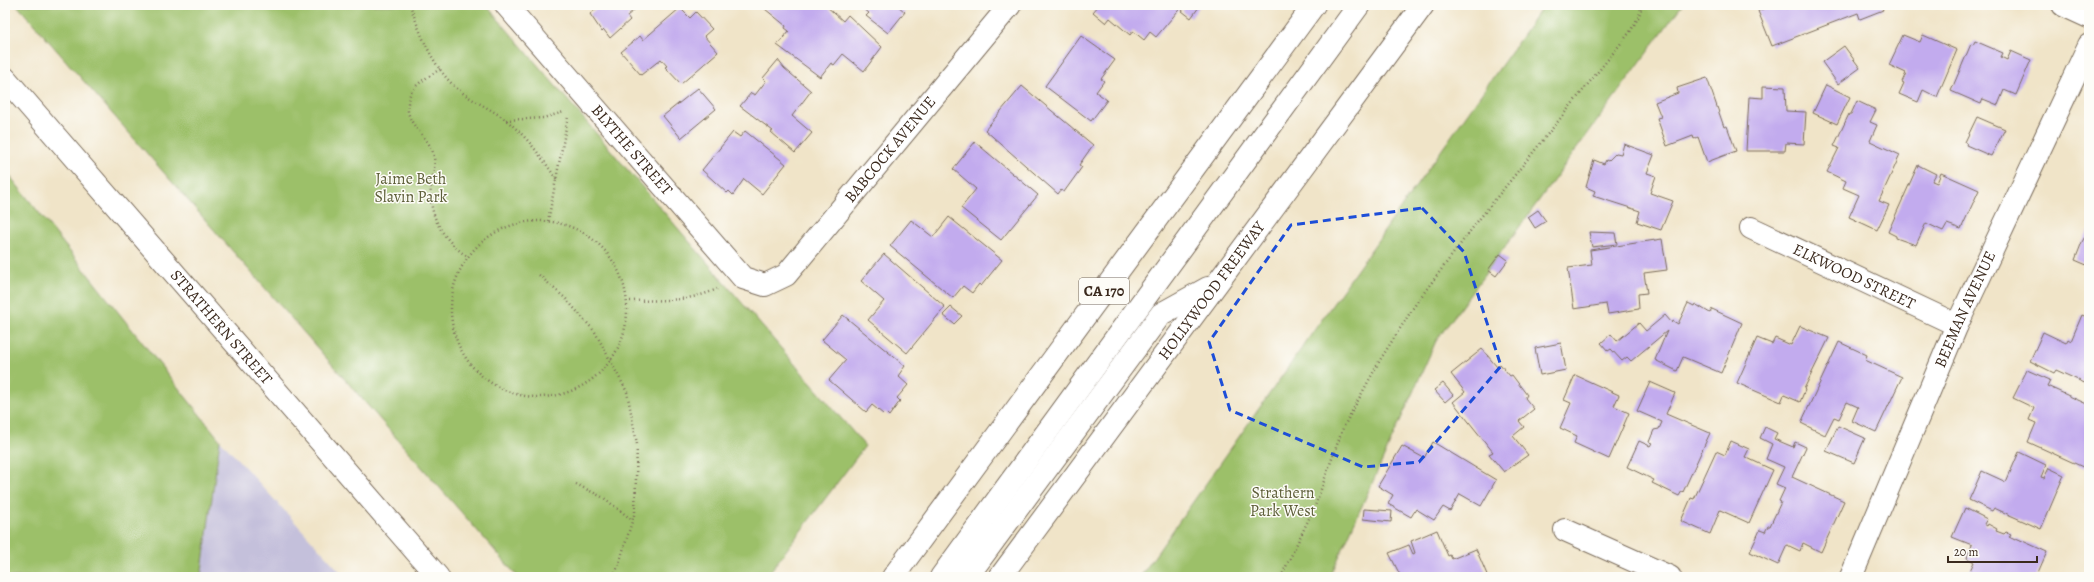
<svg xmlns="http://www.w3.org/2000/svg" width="2094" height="582" font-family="Alegreya,serif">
	<rect width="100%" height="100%" fill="#fdfcf7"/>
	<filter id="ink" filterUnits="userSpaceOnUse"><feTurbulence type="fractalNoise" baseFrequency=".025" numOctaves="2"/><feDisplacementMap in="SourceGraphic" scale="8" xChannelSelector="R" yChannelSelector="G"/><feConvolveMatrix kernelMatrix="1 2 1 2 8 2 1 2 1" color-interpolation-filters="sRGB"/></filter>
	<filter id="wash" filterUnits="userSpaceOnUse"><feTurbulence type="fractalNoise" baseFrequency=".012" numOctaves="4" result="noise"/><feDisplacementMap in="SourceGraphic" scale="16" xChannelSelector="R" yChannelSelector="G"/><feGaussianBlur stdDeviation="0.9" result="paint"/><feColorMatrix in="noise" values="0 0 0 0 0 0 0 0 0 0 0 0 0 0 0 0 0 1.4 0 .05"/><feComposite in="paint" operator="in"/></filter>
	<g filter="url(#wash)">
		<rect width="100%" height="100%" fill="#f0e4c8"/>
		<path fill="#c4c0db" d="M220 440 345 577H201Z"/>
		<g fill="#9cc069" stroke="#6c7544">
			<path d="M17 5H486L865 446 766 577H518Z"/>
			<path d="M1544 5H1682L1436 341 1330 577H1140Z"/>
			<path d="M5 170 220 440 201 577H5Z"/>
		</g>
		<g id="blocks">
			<g fill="#c2abee">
				<path d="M600 5H640L627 16 630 20 610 38 604 30 602 32 590 14Z"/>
				<path d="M768 5H825L843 21 848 15 882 47 864 71 843 54 834 65 831 63 820 77 777 45 789 31 785 28 786 26 765 9Z"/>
				<path d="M859 5H897L905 12 888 33 866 16 869 13Z"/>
				<path d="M1099 5H1183L1156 37 1150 32 1144 40 1133 31 1130 35 1110 18 1106 23 1093 12Z"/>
				<path d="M1187 5H1196L1199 7 1191 18 1182 11Z"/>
				<path d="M1772 5H1881L1883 10 1860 19 1858 13 1772 46 1758 11Z"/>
				<path d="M680 8 690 18 696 12 712 29 704 36 718 52 681 84 665 67 667 66 661 59 641 75 621 52 640 36 643 40Z"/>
				<path d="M1903 35 1920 42 1923 35 1957 50 1937 97 1923 90 1918 102 1899 94 1904 83 1902 82 1906 73 1889 65Z"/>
				<path d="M1081 36 1115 60 1101 79 1104 81 1096 92 1107 100 1091 121 1045 86Z"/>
				<path d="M1975 41 2003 53 2001 57 2007 60 2011 51 2031 60 2016 95 2004 90 1998 105 1983 99 1981 104 1951 91 1971 44 1973 45Z"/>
				<path d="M1844 46 1860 68 1838 84 1822 62Z"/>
				<path d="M778 60 784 68 811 91 792 116 812 133 795 153 771 132 773 131 740 106 751 93 755 95 766 81 763 78Z"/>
				<path d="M1707 78 1724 127 1727 126 1736 151 1707 162 1698 137 1694 139 1693 136 1667 146 1657 118 1661 117 1655 102 1678 93 1677 88Z"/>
				<path d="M1826 85 1850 97 1837 124 1813 113Z"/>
				<path d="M1022 86 1093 145 1079 165 1082 167 1064 192 1061 190 1058 194 985 130Z"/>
				<path d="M1763 86 1785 87 1786 111 1806 112 1804 144 1786 143 1785 151H1746L1749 97 1763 98Z"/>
				<path d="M698 88 716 109 681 138 663 116Z"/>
				<path d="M1857 101 1876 110 1870 122 1877 125 1870 141 1900 155 1879 201 1889 205 1877 230 1849 217 1859 195 1843 188 1846 181 1827 172 1839 148 1834 146 1849 114H1851Z"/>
				<path d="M1977 117 2005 129 1991 156 1966 145 1967 143 1965 142Z"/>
				<path d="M745 131 786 164 762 194 744 179 733 195 729 191 727 193 702 170 733 132 740 137Z"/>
				<path d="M975 142 1038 195 1001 240 961 208 976 189 953 169Z"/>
				<path d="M1624 144 1654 155 1647 173 1656 176 1650 193 1673 201 1661 230 1637 222 1640 211 1593 196 1595 191 1586 187 1594 160 1604 164 1606 160 1608 161 1616 153 1621 154Z"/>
				<path d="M1918 165 1936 174 1932 181 1937 183 1941 173 1979 190 1961 229 1947 224 1943 231 1926 223 1916 245 1896 238V236L1888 232Z"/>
				<path d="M1538 210 1546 221 1535 228 1528 217Z"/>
				<path d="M949 217 1002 260 981 286 979 284 972 293 963 286 953 298 890 246 911 220 933 237Z"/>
				<path d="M2088 231 2089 232V266L2075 260 2082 242Z"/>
				<path d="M1589 232 1615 233 1617 244 1592 247Z"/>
				<path d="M1662 239 1667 270 1644 273 1647 293 1638 294 1639 309 1608 314 1606 304 1574 309 1568 268 1592 265 1590 250Z"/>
				<path d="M884 254 945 307 907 353 868 320 884 301 861 281Z"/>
				<path d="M1500 254 1508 260 1496 276 1488 270Z"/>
				<path d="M1688 303 1694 306 1695 304 1710 313 1712 309 1742 323 1721 373 1683 357 1677 371 1655 360 1667 331 1631 361 1627 357 1622 361 1611 349 1608 351 1601 343 1611 334 1617 341 1639 323 1646 331 1665 315 1672 323 1673 321 1678 324Z"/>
				<path d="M951 307 962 316 954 324 943 315Z"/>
				<path d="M843 315 905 366 898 376 908 385 897 398 900 401 889 416 885 412 883 414 872 405 866 412 829 380 846 360 822 340Z"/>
				<path d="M2082 315 2089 318V385L2056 370 2054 373 2030 361 2043 332 2066 343 2068 339 2071 341Z"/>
				<path d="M1800 326 1829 338 1804 389 1805 390 1800 402 1784 395 1781 402 1737 383 1757 338 1772 344 1775 338 1791 345Z"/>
				<path d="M1839 342 1867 355 1865 360 1902 377 1876 432 1852 421 1858 407 1847 402 1839 419 1834 417 1825 435 1801 423Z"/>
				<path d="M1561 343 1566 370 1540 375 1535 348Z"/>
				<path d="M1482 349 1497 367 1500 364 1510 376 1512 375 1527 395 1525 398 1534 409 1519 421 1524 427 1513 436 1528 455 1504 472 1489 454 1493 452 1453 402 1465 392 1451 374Z"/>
				<path d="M2027 370 2050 380 2047 386 2089 405V459L2085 468 2028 442 2036 423 2029 420 2034 408 2013 398Z"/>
				<path d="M1575 375 1619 395 1614 406 1629 413 1609 459 1574 443 1577 436 1560 428 1571 403 1564 400Z"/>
				<path d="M1650 382 1675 393 1666 414 1710 433 1683 492 1682 491 1679 496 1652 483 1654 480 1627 467 1639 441 1650 446 1652 443 1649 442 1654 430 1659 429 1662 422 1637 411Z"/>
				<path d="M1443 383 1453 395 1445 402 1434 390Z"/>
				<path d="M1838 426 1865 438 1854 463 1826 451Z"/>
				<path d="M1765 427 1777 433 1774 439 1793 447 1795 442 1806 447 1792 477 1844 501 1821 552 1803 543 1800 551 1787 545 1778 565 1750 552 1760 530 1765 532 1768 526H1770L1781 502 1779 501 1785 488 1776 484 1784 467 1766 459 1772 444 1760 438Z"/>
				<path d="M1731 441 1749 449 1745 457 1773 470 1749 523 1720 510 1710 534 1681 521 1691 498 1694 499 1716 451 1725 455Z"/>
				<path d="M1433 442 1496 480 1481 506 1460 494 1450 511 1443 507 1434 520 1416 509 1411 517 1388 504 1393 495 1378 486 1402 446 1424 458Z"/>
				<path d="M2019 452 2046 465 2041 477 2044 478 2049 468 2064 475 2041 529 1994 508 1992 511 1969 500 1982 471 2006 482Z"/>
				<path d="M1965 508 1987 519 1984 524 1987 526 1988 524 1997 529 1996 531 2004 534 2006 532 2011 534 2009 537 2015 540 2016 538 2047 552 2036 577H1967L1974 562 1967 558 1972 545 1952 537Z"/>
				<path d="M1364 509 1392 511 1391 522 1363 519Z"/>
				<path d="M1437 530 1448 556 1450 555 1452 559 1476 549 1488 577H1401L1389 553 1409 545 1413 554 1415 553 1411 541Z"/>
			</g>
		</g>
	</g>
	<g filter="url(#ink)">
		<use href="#blocks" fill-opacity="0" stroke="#7a6b5a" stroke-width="1"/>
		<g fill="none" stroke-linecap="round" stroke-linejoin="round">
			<g stroke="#7a6b5a" stroke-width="24">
				<g id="minor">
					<path id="s1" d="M506 5 743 278 765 285 786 275 1010 5"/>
					<path d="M2063 5 2089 17"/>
					<path id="s2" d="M5 78 438 577"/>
					<path id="s3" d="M1751 228 1957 325"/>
					<path d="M1565 530 1670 577"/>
					<path id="s4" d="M1851 577 1957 325 2089 45"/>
				</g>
			</g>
			<g stroke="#7a6b5a" stroke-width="24">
				<g id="highway">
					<path d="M893 577 1314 5"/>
					<path d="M941 577 1359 5"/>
					<path d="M967 577 1161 314 1208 288"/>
					<path id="s5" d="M1000 577 1423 5"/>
				</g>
			</g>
			<g stroke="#7a6b5a" stroke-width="2.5" stroke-dasharray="1 3" stroke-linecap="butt">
				<path d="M410 5C420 33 431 63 453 85 469 100 489 107 506 120 529 139 540 155 557 180"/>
				<path d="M440 69C427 78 409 86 408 103 405 124 425 133 432 150 437 163 433 172 431 186 428 216 443 240 468 257"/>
				<path d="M506 120 543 118 564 112"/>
				<path d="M548 221 568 117"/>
				<circle cx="539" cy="309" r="88"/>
				<path d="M539 275 566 299 595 332 627 392 637 444 635 512 618 567 612 577"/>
				<path d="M630 301C660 300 689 302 717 289"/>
				<path d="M576 484 604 498 632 520"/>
				<path d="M1281 577 1315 506 1343 428 1380 360 1417 302 1477 222 1630 32 1639 16 1642 5"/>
			</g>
			<use href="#minor" stroke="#fff" stroke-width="22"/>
			<use href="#highway" stroke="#fff" stroke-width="22"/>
		</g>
	</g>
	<path fill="none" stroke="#1d4ed8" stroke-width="3" stroke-dasharray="8 5" stroke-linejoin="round" d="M1422 208 1464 252 1501 366 1419 462 1363 467 1230 410 1209 342 1291 225Z"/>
	<g text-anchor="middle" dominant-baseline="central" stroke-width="3" stroke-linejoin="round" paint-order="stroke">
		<rect fill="#fdfcf7" stroke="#75695f" stroke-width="1" x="1079" y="278" width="50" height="26" rx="3"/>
		<g font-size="15" font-weight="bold" fill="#3b2a1e">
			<text x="1104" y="291">CA 170</text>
		</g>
		<g font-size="16" fill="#3b2a1e" stroke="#fdfcf7">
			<text stroke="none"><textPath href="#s1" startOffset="571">BABCOCK AVENUE</textPath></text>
			<text stroke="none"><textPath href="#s1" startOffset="192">BLYTHE STREET</textPath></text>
			<text stroke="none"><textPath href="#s3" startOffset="114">ELKWOOD STREET</textPath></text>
			<text stroke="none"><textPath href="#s5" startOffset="356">HOLLYWOOD FREEWAY</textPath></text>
			<text stroke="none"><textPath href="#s4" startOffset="291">BEEMAN AVENUE</textPath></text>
			<text stroke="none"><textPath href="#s2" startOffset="330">STRATHERN STREET</textPath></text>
		</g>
		<g font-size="16" fill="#5d5e38" stroke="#fdfcf7">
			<text x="411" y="179">Jaime Beth<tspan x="411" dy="18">Slavin Park</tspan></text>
			<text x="1283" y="493">Strathern<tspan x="1283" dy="18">Park West</tspan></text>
		</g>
	</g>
	<rect width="2094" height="582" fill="none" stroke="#fdfcf7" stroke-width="20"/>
	<path d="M1948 556v6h89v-6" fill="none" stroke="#3b2a1e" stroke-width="2"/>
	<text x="1954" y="556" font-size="12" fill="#3b2a1e" stroke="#fdfcf7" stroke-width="3" paint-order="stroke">20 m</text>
</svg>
